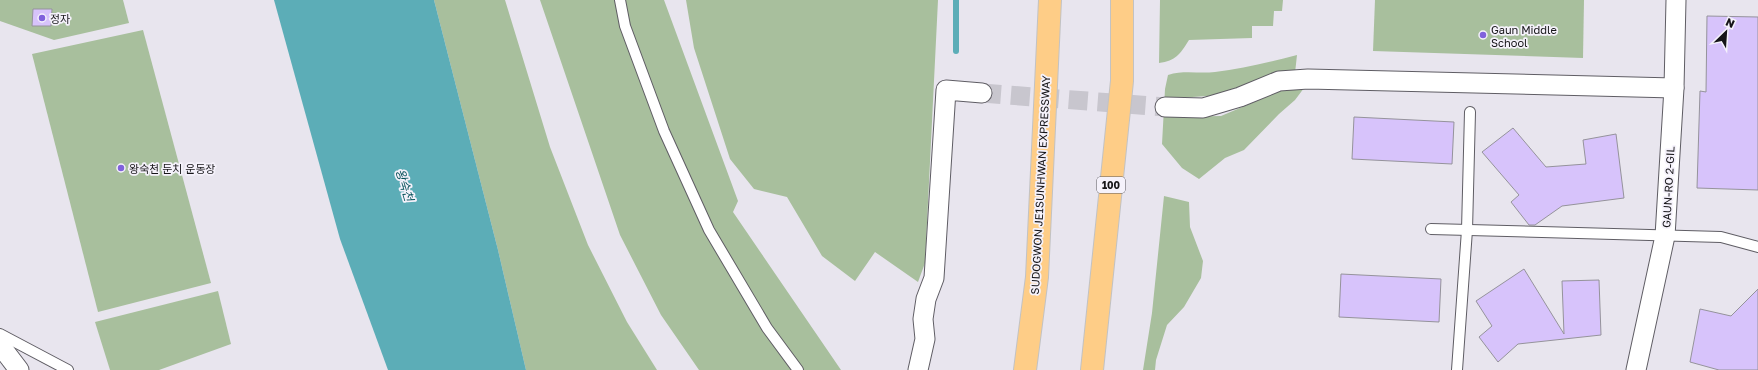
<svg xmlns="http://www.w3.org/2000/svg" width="1758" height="370" font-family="'Golos Text','Noto Sans KR',sans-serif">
	<rect width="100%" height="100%" fill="#e8e5ee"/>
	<g fill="#a8bf9d">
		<path d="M0 0H123L129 23 54 40 0 21Z"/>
		<path d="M434 0H505L550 147 588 245 627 322 657 370H526L498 250Z"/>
		<path d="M540 0H664L738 201 733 212 841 370H699L661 315 620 235Z"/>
		<path d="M686 0H938L925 263 918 282 875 252 855 281 822 256 787 197 754 189 730 159 694 48Z"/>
		<path d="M1160 0H1283L1282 11H1274L1273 26H1252V38L1189 40C1180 54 1176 61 1159 63Z"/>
		<path d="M1375 0H1584L1583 58 1373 51Z"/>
		<path d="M143 30 211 283 98 312 32 54Z"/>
		<path d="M1297 55 1295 73 1236 91 1208 96 1177 98 1176 117 1221 116 1285 89 1304 88 1295 100 1279 114 1244 150 1225 158 1199 179 1182 168 1162 144 1165 89 1168 75C1184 70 1199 74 1215 72 1242 69 1270 62 1297 55Z"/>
		<path d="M1164 196 1189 202 1190 227 1203 261 1201 278 1184 307 1167 325 1156 360 1155 370H1143L1152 313Z"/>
		<path d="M218 291 231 344 159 370H110L95 322Z"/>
	</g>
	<path fill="#5cadb7" d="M274 0H434L498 250 526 370H388L340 239Z"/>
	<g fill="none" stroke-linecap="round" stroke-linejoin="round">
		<path stroke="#5cadb7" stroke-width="6" d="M956 51V0"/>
	</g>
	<g fill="#d7c3fb" stroke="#95939b">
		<path d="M33 9H52L51 26H32Z"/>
		<path d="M1707 16 1758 17V190L1697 188 1700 91 1706 92Z"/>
		<path d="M1354 117 1454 122 1452 164 1352 159Z"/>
		<path d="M1513 128 1546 167 1586 164 1583 140 1616 134 1624 198 1562 206 1535 225H1529L1511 202 1519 195 1482 152Z"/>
		<path d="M1524 269 1564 334 1562 281 1599 280 1601 335 1518 344 1498 362 1479 337 1492 326 1476 301Z"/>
		<path d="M1341 274 1441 279 1439 322 1339 317Z"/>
		<path d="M1758 289V370H1719L1690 362 1700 309 1731 316Z"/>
	</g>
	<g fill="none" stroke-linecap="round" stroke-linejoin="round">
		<path stroke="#c8c6ce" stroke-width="19" stroke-dasharray="19 10" stroke-linecap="butt" d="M982 93 1165 107"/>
		<g stroke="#5f5d64" stroke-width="12">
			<g id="lane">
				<path d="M620 0 625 26 664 131 709 230 767 328 798 370"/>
				<path d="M1431 229 1721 237 1758 247"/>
				<path d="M0 334 68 370"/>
				<path d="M1457 370 1467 230 1470 112"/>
			</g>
		</g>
		<g stroke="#5f5d64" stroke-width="21">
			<g id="street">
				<path d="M1165 107 1203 108 1240 97 1279 81 1308 79 1674 88"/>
				<path d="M0 345 19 370"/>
				<path d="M918 370 925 339 923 319 926 299 934 278 946 90 982 93"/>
				<path d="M1636 370 1665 236 1674 88 1676 0"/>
			</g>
		</g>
		<g stroke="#c2c2c3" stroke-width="24">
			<g id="highway">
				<path d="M1025 370 1037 277 1050 0"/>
				<path d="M1092 370 1122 81V0"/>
			</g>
		</g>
		<use href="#lane" stroke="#fff" stroke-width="10"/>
		<use href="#street" stroke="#fff" stroke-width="19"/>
		<use href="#highway" stroke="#fecd87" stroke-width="22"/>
	</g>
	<g fill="#8061dc" stroke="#f5f2fb" stroke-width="1.5">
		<circle cx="42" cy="18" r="4"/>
		<circle cx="1483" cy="35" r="4"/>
		<circle cx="121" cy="168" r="4"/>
	</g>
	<g text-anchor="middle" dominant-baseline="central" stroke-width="3.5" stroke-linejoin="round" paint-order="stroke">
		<rect fill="#f5f2fb" stroke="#59575c" stroke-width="1" x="1097" y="177" width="28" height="16" rx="3"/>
		<g font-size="10" font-weight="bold" fill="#161518">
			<text x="1111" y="185">100</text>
		</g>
		<g font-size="11" fill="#161518" stroke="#f5f2fb" text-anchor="start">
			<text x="50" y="18">정자</text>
			<text x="1491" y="29">Gaun Middle<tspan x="1491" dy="13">School</tspan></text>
			<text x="129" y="168">왕숙천 둔치 운동장</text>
		</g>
		<g font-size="11" fill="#161518" stroke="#f5f2fb">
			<text transform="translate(1040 185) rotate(-87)">SUDOGWON JE1SUNHWAN EXPRESSWAY</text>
			<text transform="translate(1668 187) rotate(-87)">GAUN-RO 2-GIL</text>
		</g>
		<g font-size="12" font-style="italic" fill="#045058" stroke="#f5f2fb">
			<text transform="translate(405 185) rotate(73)">왕숙천</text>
		</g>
	</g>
	<g transform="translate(1726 32) rotate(25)" stroke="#f5f2fb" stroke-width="3" paint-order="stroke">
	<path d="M0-3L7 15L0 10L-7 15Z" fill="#161518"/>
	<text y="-6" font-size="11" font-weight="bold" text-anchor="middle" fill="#161518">N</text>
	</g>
</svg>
